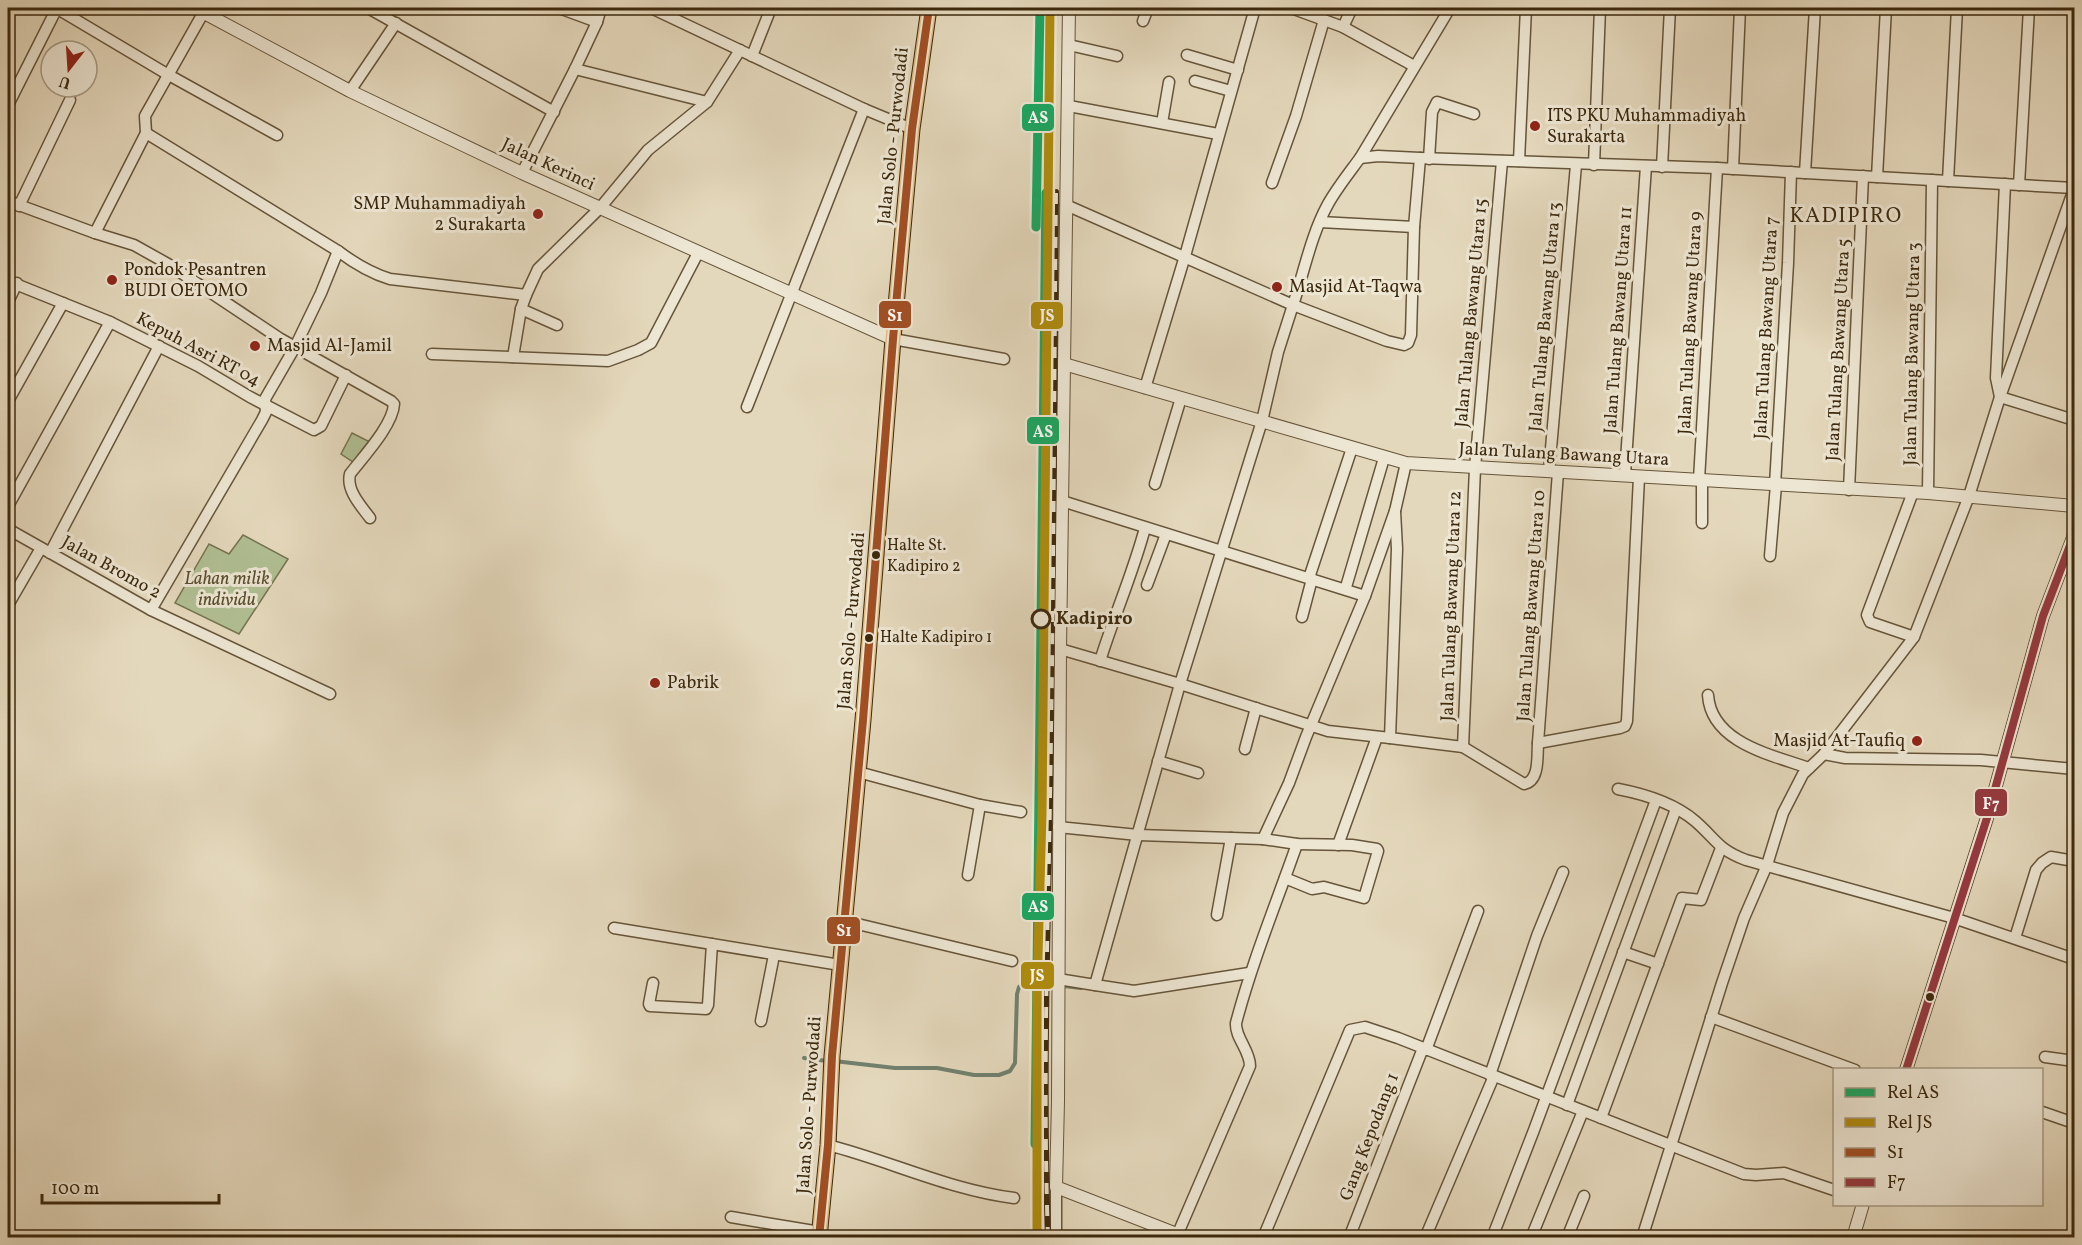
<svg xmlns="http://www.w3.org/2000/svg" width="2082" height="1245" font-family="Vollkorn,serif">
	<rect width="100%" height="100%" fill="#e4d8bc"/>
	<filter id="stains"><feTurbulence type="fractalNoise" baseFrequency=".00333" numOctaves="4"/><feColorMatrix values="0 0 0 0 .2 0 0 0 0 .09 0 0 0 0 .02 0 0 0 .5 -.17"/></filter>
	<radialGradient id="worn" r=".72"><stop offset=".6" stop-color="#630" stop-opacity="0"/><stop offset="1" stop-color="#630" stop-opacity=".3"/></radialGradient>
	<g fill="#b0bf93" stroke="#767450" stroke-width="1.5">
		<path d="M352 433 372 443 356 464 341 454Z"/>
		<path d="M243 535 288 559 239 634 175 603 209 544 229 554Z"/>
	</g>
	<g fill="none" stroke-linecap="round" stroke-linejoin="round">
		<g stroke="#71806e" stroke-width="4">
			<path d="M1064 986 1081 988"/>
			<path d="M804 1058 827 1061"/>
			<path d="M834 1061 895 1068H937L974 1075H999L1010 1071 1015 1063 1017 994 1019 987 1022 985"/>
		</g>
		<g stroke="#665539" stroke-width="13">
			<g id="minor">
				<path d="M56 8 167 74 277 135"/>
				<path d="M368 8 554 112"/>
				<path d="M559 8 597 22"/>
				<path d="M651 8 864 109 912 129"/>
				<path d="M1291 8 1343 27 1414 66"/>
				<path d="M1143 21 1148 8"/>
				<path d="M1343 27 1352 8"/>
				<path d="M1069 45 1117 56"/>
				<path d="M1187 55 1238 70"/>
				<path d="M752 56 771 8"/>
				<path d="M575 69 707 102"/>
				<path d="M1195 81 1231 91"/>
				<path d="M350 91 396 23"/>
				<path d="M8 105 57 8"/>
				<path d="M1069 106 1218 134"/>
				<path d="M1162 123 1169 82"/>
				<path d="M146 133 338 251C354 263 370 273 390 279L526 295 538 269 600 208 648 150 707 102 740 50"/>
				<path d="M1360 158 1378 156 1420 158"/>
				<path d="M1429 159 1432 112 1437 102 1474 114"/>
				<path d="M1519 161 1526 8"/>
				<path d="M1594 165 1600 8"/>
				<path d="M1662 167 1670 8"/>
				<path d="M1733 169 1740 8"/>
				<path d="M522 173 575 69 597 22 601 8"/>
				<path d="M1805 173 1815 8"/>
				<path d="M1877 177 1886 8"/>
				<path d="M1948 181 1957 8"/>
				<path d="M1272 183 1296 116 1324 20"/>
				<path d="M2019 185 2029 8"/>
				<path d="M2074 189 2000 397 2074 420"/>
				<path d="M8 201 95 233 134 245 168 264 279 338 391 401 394 404C393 425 363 457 350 474 346 490 361 506 370 518"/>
				<path d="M1066 205 1293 305C1304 272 1311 235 1328 204 1337 188 1349 173 1360 158L1450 8"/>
				<path d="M19 206 70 100"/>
				<path d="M1320 222 1414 227"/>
				<path d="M95 233 146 133 145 116 206 8"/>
				<path d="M8 281 110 322"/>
				<path d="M8 302 17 283"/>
				<path d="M521 309 557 325"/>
				<path d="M893 339 1004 359"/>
				<path d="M432 354 608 361 638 350 651 343 698 253"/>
				<path d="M513 357 521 309 526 295"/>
				<path d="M1145 388 1185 256 1255 8"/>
				<path d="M8 401 63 303"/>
				<path d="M747 407 864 109"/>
				<path d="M1549 471 1576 165"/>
				<path d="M1625 475 1646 166"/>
				<path d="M1699 480 1717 168"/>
				<path d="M1702 481V523"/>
				<path d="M1155 484 1181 398"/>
				<path d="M1775 485 1788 263 1791 172"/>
				<path d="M1849 490 1863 176"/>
				<path d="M1913 492 1867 615 1870 622 1914 637"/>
				<path d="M1928 493 1932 180"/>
				<path d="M1062 501 1365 596 1306 737 1289 783 1263 839"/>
				<path d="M8 506 110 322 198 366 250 397 314 430 321 426 346 375"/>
				<path d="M1395 511 1397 549 1390 738 1463 747 1524 784C1540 781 1537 756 1538 743L1558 472"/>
				<path d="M8 529 151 610 330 694"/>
				<path d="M50 553 159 346"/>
				<path d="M1770 556 1776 485"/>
				<path d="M1310 575 1352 448"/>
				<path d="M1147 585 1166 534"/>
				<path d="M1346 587 1384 458"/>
				<path d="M1365 596 1395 511 1406 463"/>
				<path d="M8 605 41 548"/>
				<path d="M151 610 262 420 266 412 265 399 295 347 321 293 338 251"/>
				<path d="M1302 617 1312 579"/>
				<path d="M1060 649 1180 684 1328 731 1390 738"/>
				<path d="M1100 661C1114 616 1133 573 1145 528"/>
				<path d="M1708 695C1711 743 1772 755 1809 768"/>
				<path d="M1538 743 1620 728 1625 726 1627 721 1639 477"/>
				<path d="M1463 747 1475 468 1502 161"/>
				<path d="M1245 749 1256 708"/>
				<path d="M1824 754 1845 758 1981 760 2074 769"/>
				<path d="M1158 761 1198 773"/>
				<path d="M858 772 980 805 1021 812"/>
				<path d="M1618 789C1644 794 1674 803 1695 821 1716 839 1717 849 1746 860L1954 918 2074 959"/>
				<path d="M1058 827 1138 835 1263 839 1297 844 1352 845 1377 849 1378 851 1364 898 1324 887 1312 889 1285 878"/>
				<path d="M1338 845 1377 737"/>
				<path d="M968 875 980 805"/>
				<path d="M1217 915 1231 838"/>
				<path d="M845 921 1012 961"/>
				<path d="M614 928 840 965"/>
				<path d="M2015 938 2036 870 2042 863 2051 857 2074 861"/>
				<path d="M1623 952 1658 964"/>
				<path d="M1058 979 1095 985 1180 684 1262 421 1278 352 1293 305 1387 341 1404 345 1408 343 1411 335 1414 227 1420 158 1717 168 2074 188"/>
				<path d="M653 983 649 1004 650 1006 706 1009 708 1005 712 944"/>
				<path d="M1095 985 1134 991 1249 973"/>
				<path d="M1711 1017 1855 1070"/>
				<path d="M761 1021 774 955"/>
				<path d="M1426 1050 1478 911"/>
				<path d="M2045 1057 2074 1061"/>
				<path d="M1490 1075 1537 936 1563 872"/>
				<path d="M1567 1105 1676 809"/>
				<path d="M2042 1112 2074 1123"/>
				<path d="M1601 1118 1682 898 1701 900 1721 848"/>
				<path d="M828 1145C890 1161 950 1190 1014 1198"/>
				<path d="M1056 1187V1238"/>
				<path d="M731 1217 820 1232"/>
				<path d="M1176 1238 1250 1066C1250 1050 1235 1038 1236 1023 1252 962 1276 904 1297 844"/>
				<path d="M1263 1238 1350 1030 1365 1027 1398 1038 1744 1174 1756 1175 1784 1173 1834 1190"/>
				<path d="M1349 1238 1423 1048"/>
				<path d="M1425 1238 1494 1076"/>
				<path d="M1492 1238 1534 1130 1656 800"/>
				<path d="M1531 1238 1583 1111"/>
				<path d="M1567 1238 1584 1196"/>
				<path d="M1642 1238 1722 983 1744 918 1767 865 1783 813 1803 774 1824 754 1914 637 1969 496 2000 397 1996 378 2005 184"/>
			</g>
		</g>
		<g stroke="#665539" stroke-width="14">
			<g id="tertiary">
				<path d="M195 8 350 91 522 173 893 339"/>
				<path d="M1069 8 1060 649 1058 1101 1056 1187 1187 1238"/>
				<path d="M1064 364 1406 463 1928 493 2074 506"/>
				<path d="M1906 1070 1987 818 2043 616 2074 535"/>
				<path d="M1853 1238 1863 1204"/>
			</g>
		</g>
		<g stroke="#3c290d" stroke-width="17">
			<path id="primary" d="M819 1238 828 1145 832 1056 863 720 893 339 912 129 929 8"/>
		</g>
		<use href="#minor" stroke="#ede6d3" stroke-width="10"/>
		<use href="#tertiary" stroke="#ede6d3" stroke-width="12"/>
		<use href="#primary" stroke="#e2bc7e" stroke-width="15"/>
		<g stroke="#3c290d" stroke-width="6">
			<g id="rail">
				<path d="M1046 193 1048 33"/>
				<path d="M1048 1238C1042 1069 1049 901 1051 733 1054 553 1054 372 1056 192"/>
			</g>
		</g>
		<use href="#rail" stroke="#ede6d3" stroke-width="4" stroke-dasharray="11" stroke-linecap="butt"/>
		<g stroke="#ede6d3" stroke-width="12">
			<path id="bus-1" d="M819 1238 828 1145 832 1056 863 720 893 339 912 129 929 8"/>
		</g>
		<g stroke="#ede6d3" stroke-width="12">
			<path id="bus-2" d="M1906 1070 1987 818 2043 616 2074 535"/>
		</g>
		<use href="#bus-1" stroke="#a14f23" stroke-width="8"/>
		<use href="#bus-2" stroke="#96393f" stroke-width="8"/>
		<g stroke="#ede6d3" stroke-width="14">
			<g id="rail-1">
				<path d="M1036 227 1040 8"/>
				<path d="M1035 1144 1046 193"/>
			</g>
		</g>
		<g stroke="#ede6d3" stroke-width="14">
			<path id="rail-2" d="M1037 1238V992L1042 813 1050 8"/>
		</g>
		<use href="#rail-1" stroke="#1ba661" stroke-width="9"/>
		<use href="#rail-2" stroke="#af8c0d" stroke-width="9"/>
	</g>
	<g fill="#8f2418" stroke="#ede6d3" stroke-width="2">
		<circle cx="1535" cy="126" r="6"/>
		<circle cx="538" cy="214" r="6"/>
		<circle cx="112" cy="280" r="6"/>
		<circle cx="1277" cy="287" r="6"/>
		<circle cx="255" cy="346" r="6"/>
		<circle cx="655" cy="683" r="6"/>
		<circle cx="1917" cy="741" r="6"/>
	</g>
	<g fill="#3c290d" stroke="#ede6d3" stroke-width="2">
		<circle cx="876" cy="555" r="5"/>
		<circle cx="869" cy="638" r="5"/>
		<circle cx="1930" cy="997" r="5"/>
	</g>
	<circle fill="#ede6d3" stroke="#3c290d" stroke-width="3" cx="1041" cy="619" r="9"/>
	<g text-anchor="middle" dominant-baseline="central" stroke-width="6" stroke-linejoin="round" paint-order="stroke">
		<g font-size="16" fill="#3c290d" stroke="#ede6d3" text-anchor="start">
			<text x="887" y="546">Halte St.<tspan x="887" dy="21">Kadipiro 2</tspan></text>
			<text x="880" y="638">Halte Kadipiro 1</text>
		</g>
		<g font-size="18" fill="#3c290d" stroke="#ede6d3" text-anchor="start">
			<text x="1547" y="116">ITS PKU Muhammadiyah<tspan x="1547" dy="21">Surakarta</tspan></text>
			<text x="526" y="204" text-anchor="end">SMP Muhammadiyah<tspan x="526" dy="21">2 Surakarta</tspan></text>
			<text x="124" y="270">Pondok Pesantren<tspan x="124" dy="21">BUDI OETOMO</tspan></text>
			<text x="1289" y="287">Masjid At-Taqwa</text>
			<text x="267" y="346">Masjid Al-Jamil</text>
			<text x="667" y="683">Pabrik</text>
			<text x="1905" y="741" text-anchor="end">Masjid At-Taufiq</text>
		</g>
		<g font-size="18" fill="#3c290d" stroke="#ede6d3">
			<text transform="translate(894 136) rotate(-84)">Jalan Solo - Purwodadi</text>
			<text transform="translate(548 165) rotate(25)">Jalan Kerinci</text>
			<text transform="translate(1472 313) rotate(-85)">Jalan Tulang Bawang Utara 15</text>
			<text transform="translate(1546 317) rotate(-85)">Jalan Tulang Bawang Utara 13</text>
			<text transform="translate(1619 320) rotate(-86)">Jalan Tulang Bawang Utara 11</text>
			<text transform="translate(1691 323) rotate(-87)">Jalan Tulang Bawang Utara 9</text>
			<text transform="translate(1767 328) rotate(-87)">Jalan Tulang Bawang Utara 7</text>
			<text transform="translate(198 350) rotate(28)">Kepuh Asri RT 04</text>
			<text transform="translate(1839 350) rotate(-87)">Jalan Tulang Bawang Utara 5</text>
			<text transform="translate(1913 354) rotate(-89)">Jalan Tulang Bawang Utara 3</text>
			<text transform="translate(1564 455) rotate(3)">Jalan Tulang Bawang Utara</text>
			<text transform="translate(111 568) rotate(29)">Jalan Bromo 2</text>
			<text transform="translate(1452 606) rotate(-88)">Jalan Tulang Bawang Utara 12</text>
			<text transform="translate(1532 606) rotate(-86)">Jalan Tulang Bawang Utara 10</text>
			<text transform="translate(852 621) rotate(-85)">Jalan Solo - Purwodadi</text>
			<text transform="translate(810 1105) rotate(-86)">Jalan Solo - Purwodadi</text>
			<text transform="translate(1370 1137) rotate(-69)">Gang Kepodang 1</text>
		</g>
		<g font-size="18" font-style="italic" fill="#594e2e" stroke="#ede6d3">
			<text x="227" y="579">Lahan milik<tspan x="227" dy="21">individu</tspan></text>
		</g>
		<g font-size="18" font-weight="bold" fill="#3c290d" stroke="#ede6d3" text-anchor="start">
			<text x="1056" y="619">Kadipiro</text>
		</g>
		<g font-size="21" letter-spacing="1.5" fill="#3c290d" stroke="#ede6d3">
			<text x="1846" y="216">KADIPIRO</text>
		</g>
	</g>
	<g stroke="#ede6d3" stroke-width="2">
		<rect x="1021" y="103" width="34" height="29" rx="6" fill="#1ba661"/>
		<rect x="878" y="300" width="34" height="29" rx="6" fill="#a14f23"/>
		<rect x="1030" y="301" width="34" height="29" rx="6" fill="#af8c0d"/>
		<rect x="1026" y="416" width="34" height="29" rx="6" fill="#1ba661"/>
		<rect x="1974" y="788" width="34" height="29" rx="6" fill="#96393f"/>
		<rect x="1021" y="892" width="34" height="29" rx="6" fill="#1ba661"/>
		<rect x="826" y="916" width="35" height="29" rx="6" fill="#a14f23"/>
		<rect x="1020" y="961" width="35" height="29" rx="6" fill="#af8c0d"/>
	</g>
	<g font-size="16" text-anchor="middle" font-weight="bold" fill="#fff">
		<text x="1038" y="123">AS</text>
		<text x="895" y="321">S1</text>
		<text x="1047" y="321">JS</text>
		<text x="1043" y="437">AS</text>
		<text x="1991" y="809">F7</text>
		<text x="1038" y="912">AS</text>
		<text x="844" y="936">S1</text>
		<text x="1037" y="981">JS</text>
	</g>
	<rect width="2082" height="1245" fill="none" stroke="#e4d8bc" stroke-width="30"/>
	<rect x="9" y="9" width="2064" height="1227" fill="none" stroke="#3c290d" stroke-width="3"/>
	<rect x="15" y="15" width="2052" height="1215" fill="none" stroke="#3c290d" stroke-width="1.5"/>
	<rect x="1833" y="1068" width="210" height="138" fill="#ede6d3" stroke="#a69a84" stroke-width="1.5"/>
	<rect x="1845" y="1088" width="30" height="9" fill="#1ba661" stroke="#a69a84" stroke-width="1.5"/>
	<text x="1887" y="1098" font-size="18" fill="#3c290d">Rel AS</text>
	<rect x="1845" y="1118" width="30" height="9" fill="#af8c0d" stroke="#a69a84" stroke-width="1.5"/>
	<text x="1887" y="1128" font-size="18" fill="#3c290d">Rel JS</text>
	<rect x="1845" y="1148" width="30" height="9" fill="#a14f23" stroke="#a69a84" stroke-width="1.5"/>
	<text x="1887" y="1158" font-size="18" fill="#3c290d">S1</text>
	<rect x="1845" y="1178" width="30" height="9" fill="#96393f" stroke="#a69a84" stroke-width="1.5"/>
	<text x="1887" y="1188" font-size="18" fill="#3c290d">F7</text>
	<g transform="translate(69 69) rotate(197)"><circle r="28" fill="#ede6d3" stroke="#a69a84" stroke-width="1.5"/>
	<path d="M0-4.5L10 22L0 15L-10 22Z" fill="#8f2418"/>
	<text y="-9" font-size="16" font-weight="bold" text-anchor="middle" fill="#3c290d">U</text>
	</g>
	<path d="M42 1194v9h177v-9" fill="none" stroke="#3c290d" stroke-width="3"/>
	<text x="51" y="1194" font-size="18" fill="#3c290d" stroke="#ede6d3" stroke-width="4.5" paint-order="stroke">100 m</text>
	<rect width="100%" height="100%" filter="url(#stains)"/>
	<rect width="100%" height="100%" fill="url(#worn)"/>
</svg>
